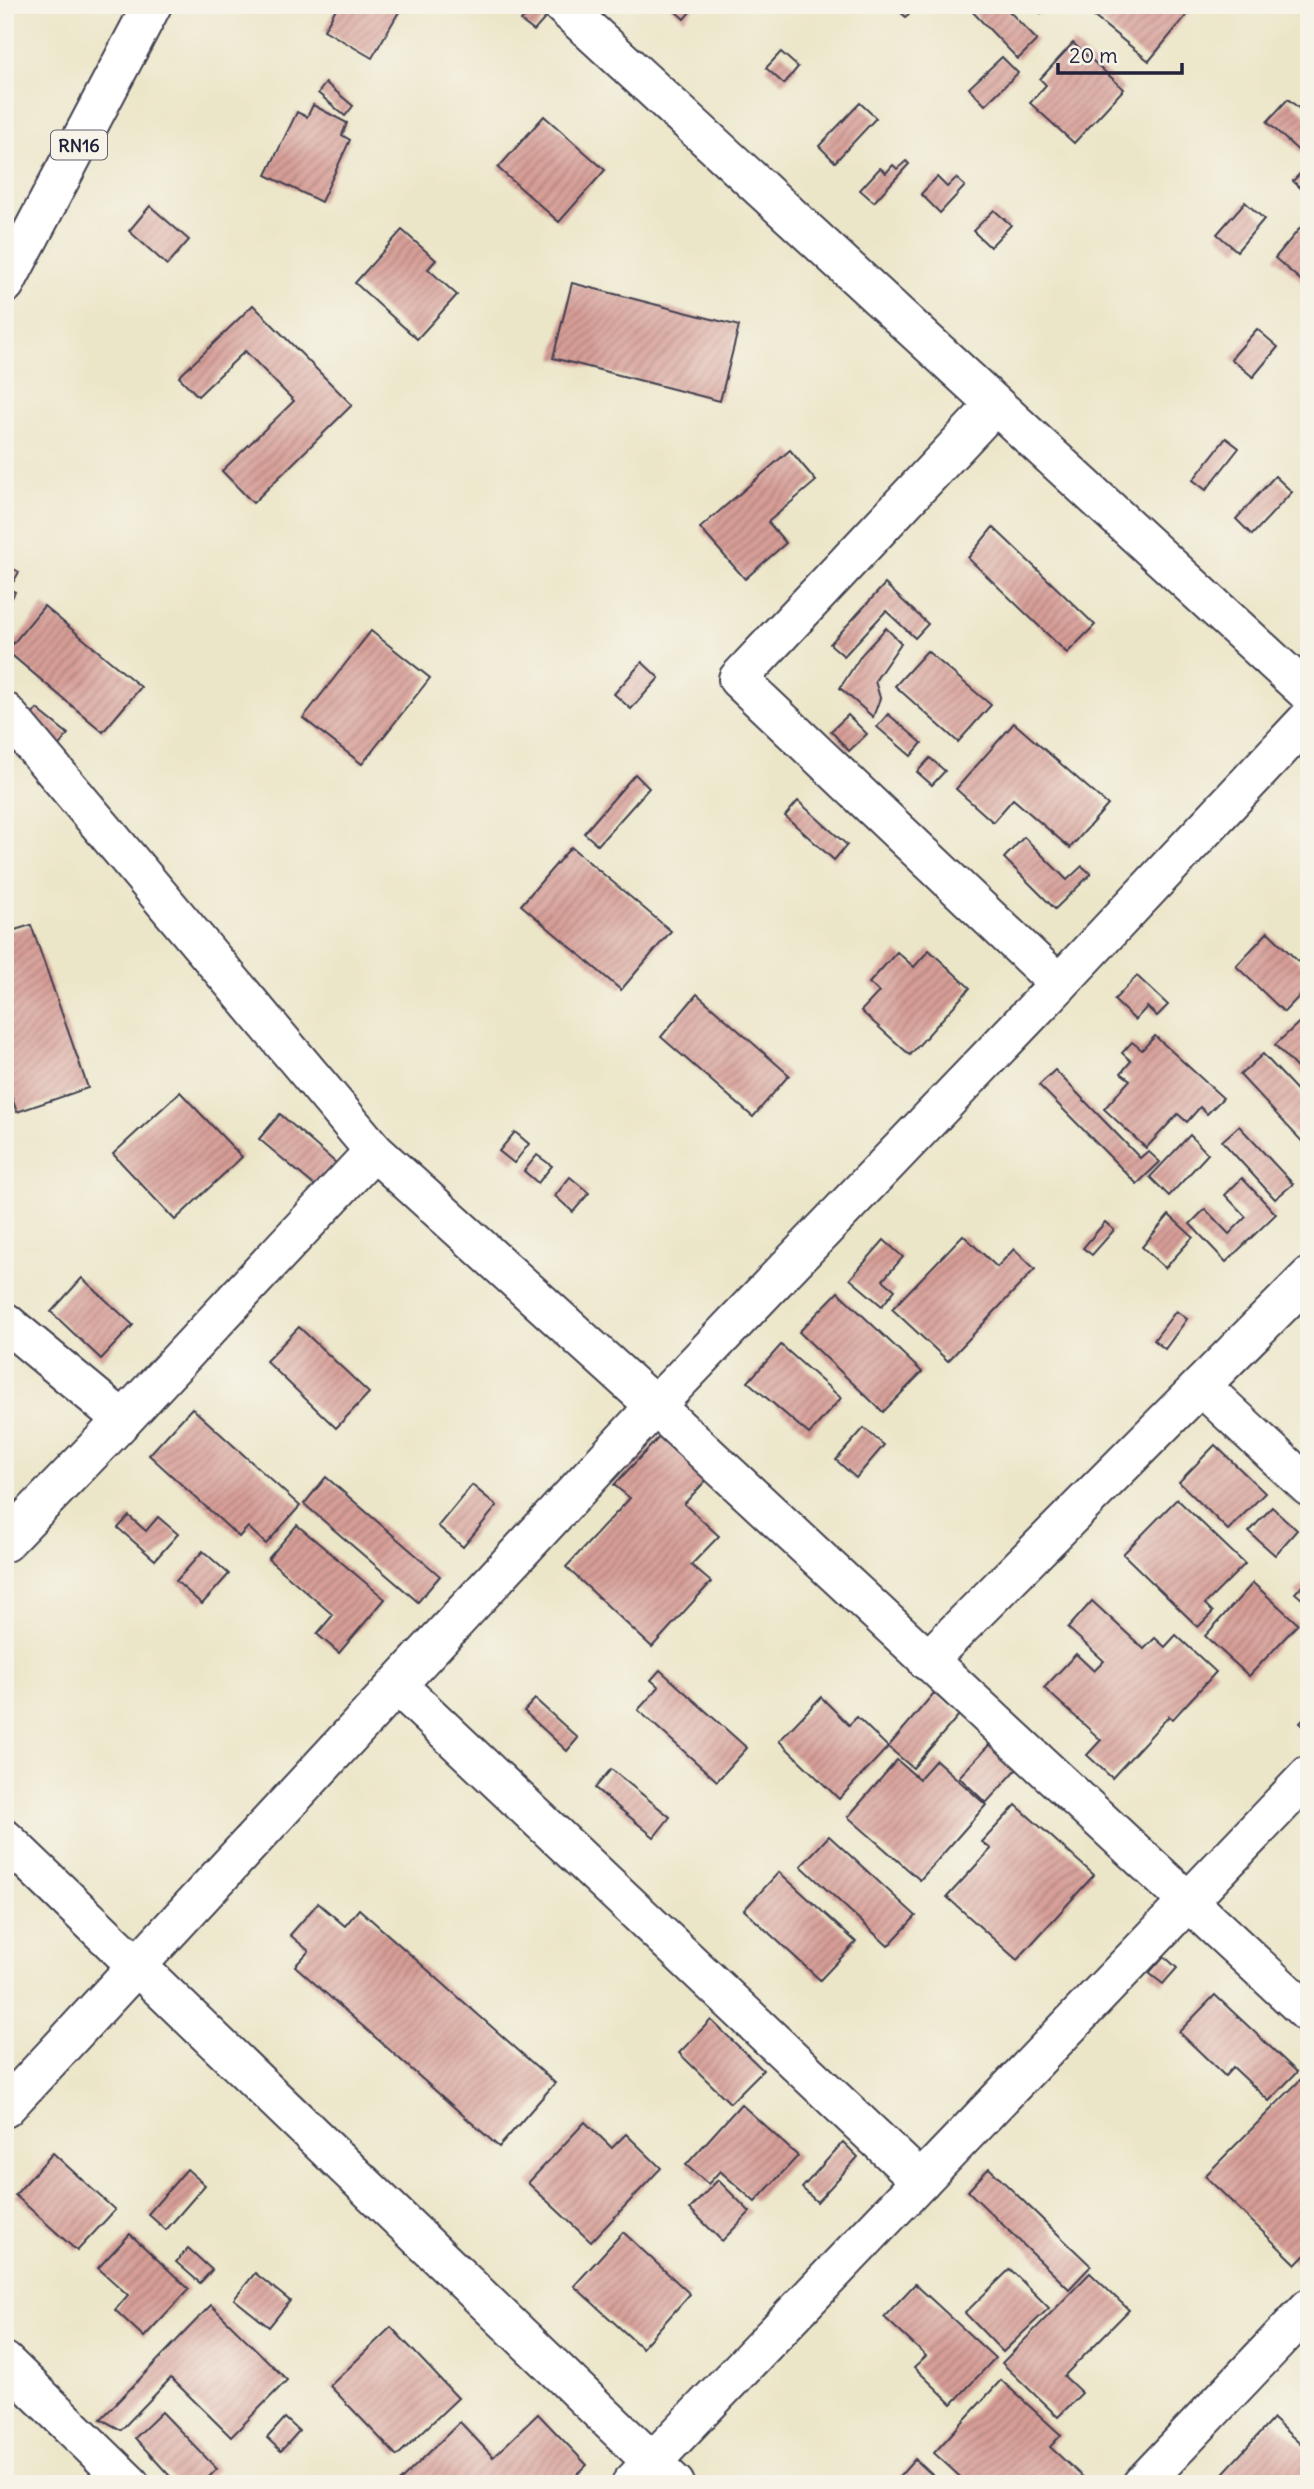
<svg xmlns="http://www.w3.org/2000/svg" width="1314" height="2489" font-family="Delius,sans-serif">
	<defs>
		<pattern id="building-hatch" width="6" height="6" patternUnits="userSpaceOnUse" patternTransform="scale(1.75)"><rect width="6" height="6" fill="#d79e97"/><path d="M-1 1l2-2M0 6l6-6M5 7l2-2" fill="none" stroke="#ae807c"/></pattern>
	</defs>
	<rect width="100%" height="100%" fill="#f7f3e8"/>
	<filter id="ink" filterUnits="userSpaceOnUse"><feTurbulence type="fractalNoise" baseFrequency=".0143" numOctaves="2"/><feDisplacementMap in="SourceGraphic" scale="14" xChannelSelector="R" yChannelSelector="G"/><feConvolveMatrix kernelMatrix="1 2 1 2 8 2 1 2 1" color-interpolation-filters="sRGB"/></filter>
	<filter id="wash" filterUnits="userSpaceOnUse"><feTurbulence type="fractalNoise" baseFrequency=".00686" numOctaves="4" result="noise"/><feDisplacementMap in="SourceGraphic" scale="28" xChannelSelector="R" yChannelSelector="G"/><feGaussianBlur stdDeviation="1.57" result="paint"/><feColorMatrix in="noise" values="0 0 0 0 0 0 0 0 0 0 0 0 0 0 0 0 0 1.4 0 .05"/><feComposite in="paint" operator="in"/></filter>
	<g filter="url(#wash)">
		<rect width="100%" height="100%" fill="#ece6c9"/>
		<g id="blocks">
			<g fill="url(#building-hatch)">
				<path d="M338 5H403L372 58 324 30Z"/>
				<path d="M534 5H538L549 14 534 31 521 21Z"/>
				<path d="M668 5H696L684 19Z"/>
				<path d="M892 5H916L906 17Z"/>
				<path d="M966 5H1003L1037 40 1018 59Z"/>
				<path d="M1031 5H1048L1041 13Z"/>
				<path d="M1100 5H1195L1149 61 1092 15Z"/>
				<path d="M1073 43 1124 89 1074 143 1030 103 1046 85 1040 79Z"/>
				<path d="M781 52 798 67 784 84 766 68Z"/>
				<path d="M1002 57 1018 73 985 105 969 88Z"/>
				<path d="M326 83 353 106 345 116 318 93Z"/>
				<path d="M1288 99 1309 117V149L1303 155 1267 122Z"/>
				<path d="M860 103 876 118 835 162 819 146Z"/>
				<path d="M313 105 347 123 342 135 350 140 321 202 266 175 297 112 307 117Z"/>
				<path d="M544 116 605 170 559 222 498 168Z"/>
				<path d="M906 161 909 164 874 202 860 190 880 168 886 173 893 165 897 169Z"/>
				<path d="M1309 164V196L1293 181Z"/>
				<path d="M937 177 947 187 956 178 965 186 940 213 921 194Z"/>
				<path d="M1245 202 1264 219 1237 251 1217 234Z"/>
				<path d="M150 206 189 240 167 265 129 231Z"/>
				<path d="M994 210 1011 225 990 247 973 231Z"/>
				<path d="M1306 221 1309 224V279L1305 284 1275 258Z"/>
				<path d="M402 230 436 260 428 269 457 295 417 339 355 283Z"/>
				<path d="M572 283 739 326 720 401 553 358Z"/>
				<path d="M253 305 352 405 253 503 222 471 294 401 245 351 198 396 179 377Z"/>
				<path d="M1257 329 1278 347 1253 377 1231 359Z"/>
				<path d="M1226 438 1239 448 1206 490 1193 480Z"/>
				<path d="M790 450 816 481 768 522 786 543 745 579 700 528Z"/>
				<path d="M1275 476 1292 492 1252 535 1236 519Z"/>
				<path d="M993 527 1095 625 1067 653 968 558Z"/>
				<path d="M5 564 19 572 9 589 15 592 5 611Z"/>
				<path d="M885 584 928 624 915 638 886 611 844 656 830 644Z"/>
				<path d="M44 606 141 687 103 732 7 651Z"/>
				<path d="M886 628 901 643 875 681 880 698 873 717 840 688 862 654Z"/>
				<path d="M371 631 430 678 362 764 303 718Z"/>
				<path d="M927 651 991 705 958 742 895 686Z"/>
				<path d="M642 662 659 678 631 709 614 694Z"/>
				<path d="M37 709 68 734 57 748 26 723Z"/>
				<path d="M888 714 922 743 911 756 877 727Z"/>
				<path d="M848 715 867 734 849 751 831 731Z"/>
				<path d="M1014 723 1108 805 1070 848 1013 799 993 822 956 789Z"/>
				<path d="M930 758 945 771 932 785 917 772Z"/>
				<path d="M635 774 649 788 598 845 584 833Z"/>
				<path d="M798 801 847 845 834 860 785 816Z"/>
				<path d="M1024 837 1067 880 1082 866 1091 874 1055 909 1004 858Z"/>
				<path d="M571 847 671 931 621 990 521 905Z"/>
				<path d="M31 925 88 1088 17 1112 5 1079V933Z"/>
				<path d="M1268 932 1309 972V986L1284 1012 1236 966Z"/>
				<path d="M929 950 970 988 910 1055 861 1011 879 992 869 983 897 952 914 967Z"/>
				<path d="M1137 976 1168 1005 1157 1016 1147 1007 1135 1020 1114 1000Z"/>
				<path d="M697 994 789 1075 753 1117 661 1037Z"/>
				<path d="M1306 1016 1309 1019V1081L1275 1045Z"/>
				<path d="M1155 1036 1223 1098 1207 1114 1200 1107 1187 1122 1178 1114 1146 1148 1104 1109 1130 1080 1121 1073 1131 1061 1122 1053 1132 1042 1142 1050Z"/>
				<path d="M1263 1054 1309 1103V1149L1240 1075Z"/>
				<path d="M1055 1070 1140 1158 1148 1151 1160 1162 1137 1184 1039 1085Z"/>
				<path d="M180 1092 242 1157 175 1220 113 1154Z"/>
				<path d="M280 1114 336 1163 315 1186 259 1139Z"/>
				<path d="M1239 1126 1293 1184 1275 1199 1222 1141Z"/>
				<path d="M515 1132 529 1144 514 1163 499 1151Z"/>
				<path d="M1190 1135 1208 1154 1169 1196 1150 1177Z"/>
				<path d="M537 1155 552 1166 538 1183 524 1171Z"/>
				<path d="M570 1177 589 1193 573 1212 555 1196Z"/>
				<path d="M1242 1178 1276 1214 1226 1262 1190 1224 1205 1209 1229 1234 1246 1217 1225 1195Z"/>
				<path d="M1169 1215 1193 1237 1165 1268 1142 1247Z"/>
				<path d="M1105 1222 1114 1230 1092 1255 1083 1248Z"/>
				<path d="M963 1235 997 1267 1014 1249 1035 1269 948 1361 892 1309Z"/>
				<path d="M884 1240 903 1257 883 1280 895 1290 882 1306 850 1279Z"/>
				<path d="M82 1278 133 1325 101 1359 51 1312Z"/>
				<path d="M838 1292 922 1372 883 1412 799 1332Z"/>
				<path d="M1176 1311 1187 1319 1165 1349 1154 1340Z"/>
				<path d="M299 1327 369 1393 336 1428 266 1361Z"/>
				<path d="M781 1345 841 1398 809 1434 748 1382Z"/>
				<path d="M192 1408 300 1506 266 1544 248 1527 239 1537 149 1455Z"/>
				<path d="M864 1428 884 1445 856 1478 836 1460Z"/>
				<path d="M664 1432 711 1475 684 1504 719 1536 691 1565 711 1582 652 1647 566 1567 630 1498 614 1485Z"/>
				<path d="M1215 1445 1265 1493 1228 1530 1179 1482Z"/>
				<path d="M326 1477 440 1576 418 1602 304 1504Z"/>
				<path d="M472 1485 497 1506 463 1547 438 1526Z"/>
				<path d="M1177 1499 1245 1564 1205 1604 1213 1612 1198 1627 1123 1554Z"/>
				<path d="M1272 1507 1297 1530 1275 1555 1249 1532Z"/>
				<path d="M129 1516 146 1531 158 1517 178 1534 155 1560 118 1528Z"/>
				<path d="M297 1525 385 1599 339 1653 317 1634 333 1615 268 1559Z"/>
				<path d="M203 1551 229 1574 202 1604 176 1581Z"/>
				<path d="M1309 1578V1605L1295 1593Z"/>
				<path d="M1253 1583 1298 1624 1249 1676 1205 1636Z"/>
				<path d="M1092 1601 1144 1649 1155 1638 1165 1647 1176 1635 1216 1672 1173 1719 1169 1716 1112 1778 1087 1755 1101 1740 1044 1688 1076 1654 1094 1671 1104 1661 1068 1628Z"/>
				<path d="M660 1670 747 1748 717 1781 638 1710 659 1687 651 1680Z"/>
				<path d="M934 1693 959 1715 913 1768 888 1747Z"/>
				<path d="M821 1697 849 1725 857 1717 888 1747 839 1799 779 1741Z"/>
				<path d="M535 1699 578 1738 567 1751 524 1711Z"/>
				<path d="M1309 1713V1731L1300 1723Z"/>
				<path d="M990 1744 1017 1769 986 1803 959 1777Z"/>
				<path d="M897 1760 919 1779 936 1760 986 1805 920 1880 848 1817Z"/>
				<path d="M611 1769 670 1817 654 1837 595 1788Z"/>
				<path d="M1016 1805 1094 1875 1017 1960 947 1897 991 1849 982 1842Z"/>
				<path d="M829 1836 916 1916 888 1946 801 1866Z"/>
				<path d="M779 1872 856 1942 820 1980 744 1910Z"/>
				<path d="M318 1903 345 1926 359 1909 555 2083 499 2147 295 1966 309 1951 290 1935Z"/>
				<path d="M1164 1956 1177 1968 1163 1984 1149 1973Z"/>
				<path d="M1215 1995 1297 2072 1269 2101 1233 2067 1225 2076 1179 2032Z"/>
				<path d="M711 2020 763 2070 730 2103 679 2053Z"/>
				<path d="M1301 2079 1309 2086V2251L1296 2264 1205 2176Z"/>
				<path d="M741 2104 798 2156 755 2202 720 2171 708 2184 686 2165Z"/>
				<path d="M585 2122 612 2148 626 2134 661 2168 591 2242 528 2183Z"/>
				<path d="M843 2142 858 2157 817 2202 802 2188Z"/>
				<path d="M53 2153 115 2210 77 2251 15 2195Z"/>
				<path d="M989 2168 1091 2266 1069 2289 968 2191Z"/>
				<path d="M187 2169 205 2185 166 2230 148 2214Z"/>
				<path d="M718 2180 750 2212 722 2241 690 2209Z"/>
				<path d="M623 2232 690 2294 642 2348 574 2286Z"/>
				<path d="M130 2234 189 2289 144 2337 115 2310 128 2295 98 2268Z"/>
				<path d="M188 2248 212 2270 200 2283 176 2262Z"/>
				<path d="M1010 2269 1049 2308 1003 2352 965 2313Z"/>
				<path d="M255 2273 290 2301 269 2327 234 2299Z"/>
				<path d="M1090 2273 1129 2310 1064 2376 1082 2393 1058 2417 1002 2363Z"/>
				<path d="M915 2284 995 2358 952 2404 914 2367 926 2356 884 2317Z"/>
				<path d="M211 2305 287 2380 231 2437 171 2378 121 2430 101 2419Z"/>
				<path d="M391 2327 458 2398 397 2456 330 2386Z"/>
				<path d="M1001 2380 1061 2435 1050 2447 1084 2478 1079 2484H968L934 2453Z"/>
				<path d="M162 2412 217 2469 202 2484H177L135 2438Z"/>
				<path d="M538 2414 587 2465 567 2484H397L460 2422 493 2457Z"/>
				<path d="M285 2418 299 2431 281 2451 267 2438Z"/>
				<path d="M1273 2419 1309 2452V2484H1213Z"/>
				<path d="M915 2459 942 2484H893Z"/>
			</g>
		</g>
	</g>
	<g filter="url(#ink)">
		<use href="#blocks" fill-opacity="0" stroke="#403f50" stroke-width="2"/>
		<g fill="none" stroke-linecap="round" stroke-linejoin="round">
			<g stroke="#403f50" stroke-width="42">
				<g id="minor">
					<path d="M562 5 1309 694"/>
					<path d="M995 405 738 679 1059 984"/>
					<path d="M5 712 374 1151 655 1406 1309 2014"/>
					<path d="M5 1322 123 1420"/>
					<path d="M1201 1386 1309 1487"/>
					<path d="M5 1542 123 1420 374 1151"/>
					<path d="M927 1661 1309 1277"/>
					<path d="M398 1686 921 2181"/>
					<path d="M5 1839 675 2484"/>
					<path d="M5 2108 655 1406 1059 984 1309 718"/>
					<path d="M5 2362 130 2484"/>
					<path d="M631 2484 1309 1775"/>
					<path d="M1142 2484 1309 2308"/>
				</g>
			</g>
			<g stroke="#403f50" stroke-width="42">
				<path id="major" d="M5 284 152 5"/>
			</g>
			<use href="#minor" stroke="#fff" stroke-width="38"/>
			<use href="#major" stroke="#fff" stroke-width="38"/>
		</g>
	</g>
	<g text-anchor="middle" dominant-baseline="central" stroke-width="6" stroke-linejoin="round" paint-order="stroke">
		<rect fill="#f7f3e8" stroke="#62616f" stroke-width="2" x="51" y="130.5" width="56" height="29" rx="5"/>
		<g font-size="18" font-weight="bold" fill="#22223b">
			<text x="79" y="145">RN16</text>
		</g>
	</g>
	<rect width="1314" height="2489" fill="none" stroke="#f7f3e8" stroke-width="28"/>
	<path d="M1058 63v10h124v-10" fill="none" stroke="#22223b" stroke-width="3.5"/>
	<text x="1069" y="63" font-size="21" fill="#22223b" stroke="#f7f3e8" stroke-width="5" paint-order="stroke">20 m</text>
</svg>
